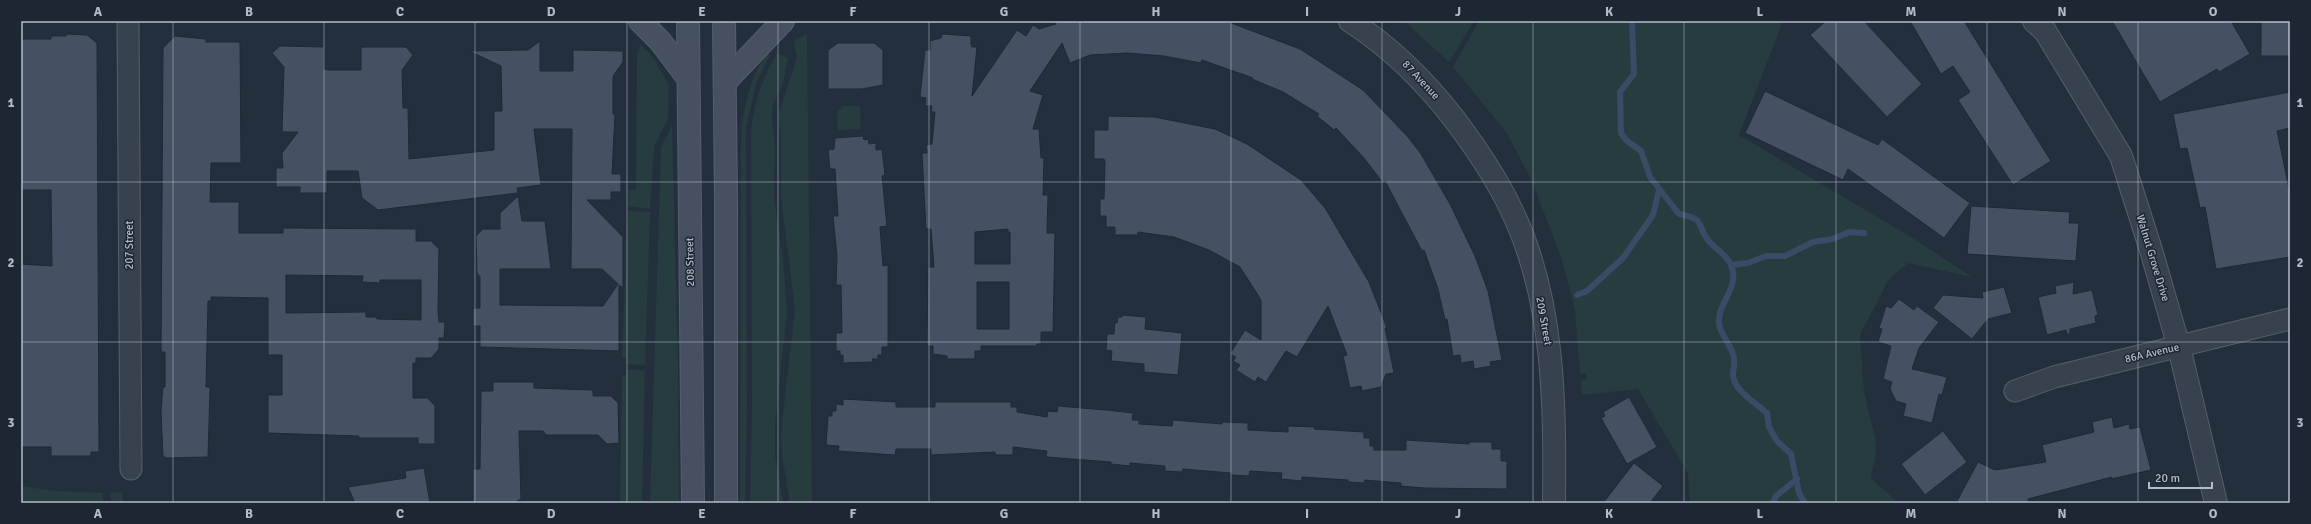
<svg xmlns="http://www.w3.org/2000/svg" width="2311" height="524" font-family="Signika,sans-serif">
	<rect width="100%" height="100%" fill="#242f3e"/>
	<g fill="#263c3f">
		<path d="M1404 21H1474L1449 62Z"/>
		<path d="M1479 21H1783L1739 135 1911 237 1972 277 1908 263 1889 279 1860 335 1864 392 1875 438 1876 451 1871 478 1898 503H1690L1688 473 1638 389 1582 395 1581 380 1587 379 1586 373H1580L1575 310 1561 257 1531 179 1506 132 1453 67Z"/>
		<path d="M807 34 812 503H790L782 454 781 433 795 309 781 197V134L778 116 797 57 794 41Z"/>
		<path d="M641 45 653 57 669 86 668 119 654 146 650 209 628 206 629 190H636L637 53Z"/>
		<path d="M767 53 770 55 756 83 746 129 747 411 745 503H740L741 132C744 103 751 77 767 53Z"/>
		<path d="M777 53 788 58 783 83 773 105 772 118 775 149 774 198 783 260 787 312 775 426V455L783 503H750L752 407 751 133C754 103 762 79 777 53Z"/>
		<path d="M842 106H860L861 129 838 130 837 113Z"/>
		<path d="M672 125 678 368 679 503H650L661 148Z"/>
		<path d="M628 211 650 212 645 365 626 364V358H622Z"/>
		<path d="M626 369 645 371 642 503H620L622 377 625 376Z"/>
		<path d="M21 486 56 491 103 493V503H21Z"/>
		<path d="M122 492 123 503H111V493Z"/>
	</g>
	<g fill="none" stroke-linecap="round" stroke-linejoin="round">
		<g stroke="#394c67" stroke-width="6">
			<path d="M1632 21 1634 74 1620 92 1621 133 1626 140 1641 151 1650 177 1679 214C1708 220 1695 224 1708 240 1715 249 1727 255 1731 265 1741 287 1717 303 1719 323 1720 334 1730 344 1733 354 1736 362 1733 368 1733 375 1734 391 1756 403 1767 413L1769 427 1777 441 1791 454 1799 493 1805 503"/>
			<path d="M1731 265 1748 263 1766 256H1785L1813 242 1833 239 1849 232 1864 233"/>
			<path d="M1577 295 1587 291 1623 258 1653 215 1659 190"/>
			<path d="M1773 503 1776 496 1797 479"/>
		</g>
	</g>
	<g fill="#455162" stroke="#1f2835" fill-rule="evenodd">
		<path d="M1055 21H1226L1300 49 1363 90 1408 137 1421 154 1450 204 1475 256 1488 291 1502 360 1490 362 1491 366 1474 369 1473 361 1461 363 1460 355 1453 356 1447 319 1445 320 1438 289 1424 250 1422 251 1385 181 1383 183 1364 158 1336 128 1334 130 1317 116 1319 114 1283 92 1252 79 1253 78 1202 60 1201 63 1164 56 1127 53 1090 55 1070 63 1062 43 1030 91 1043 95 1033 129H1039L1041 158H1044L1043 195H1048L1047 233H1055L1053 332H1041V344H1037V346H981V351H975V359H947V356L933 354V346H927L928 267H934L931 229H926L922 153H927L926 145 932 144 935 112H931L932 106H925L926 98 920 97 925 50H930V41L941 38 942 34 971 36V44L972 47H977L972 96 1017 30 1026 36 1033 25 1039 29 1056 24ZM1008 229V232H1010V264H975V232ZM977 282H1009V329H977Z"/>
		<path d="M1826 21H1864L1922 84 1887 117 1810 35Z"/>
		<path d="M1910 21H1964L2051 161 2013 185 1958 100 1970 92 1953 66 1941 74Z"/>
		<path d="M2112 21H2231L2250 54 2219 72 2217 69 2160 102Z"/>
		<rect x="2261" y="21" width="29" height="35"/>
		<path d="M66 34 87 35 97 43 99 452H91V456H51V447H21V264L52 266 51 190H21V39H51V36H66Z"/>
		<path d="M175 36 206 39V42H240L241 163H211L210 202H239V233H283V228L416 229V241H431L439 249 438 311 439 322H445L444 338H439V349L431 358H416V363H413V398H428L435 406V444H418V438H359V436L268 433V395H282V355H268V298L211 297V301H208L206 387H210L208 457 166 458 163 456 161 411 163 387H165V352H161L163 48ZM286 275 363 276 362 282 380 283V280H421V320L377 319 375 317H366V312L286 313Z"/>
		<path d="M540 41V71H573V50L623 51V62L613 76V114H615L612 174H621V192H611V200H587L623 237V288L619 285V351L480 347V326H473V308H480V277L477 273 476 236 483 229H500V213L518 196 522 221H545L551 269H500V305L603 306 618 284 602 269H571L572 129H534L541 185 517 188 518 193 378 210 362 198 358 171H327V193H300V187H276V168H283L282 153 298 132H282L284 67 272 53 280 46 324 47V69L328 70H361V47H406L413 55 402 70 403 108H408L409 159 494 150V111H502L501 66 469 51 528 50Z"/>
		<path d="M838 43H874L883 50V85L862 89H828V50Z"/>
		<path d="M1765 91 1878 145 1882 139 1970 203 1944 238 1848 169 1843 180 1745 133Z"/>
		<path d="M2290 92V128L2277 131 2290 193V257L2216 269 2205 207 2200 208 2187 148 2180 149 2173 114Z"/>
		<path d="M1108 116 1154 117 1215 129 1247 144 1301 180 1325 208 1369 282 1387 328H1385L1394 373 1386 374 1381 387 1362 391 1361 386 1350 388 1343 356 1347 355 1328 306 1297 357 1286 351 1266 382 1258 377 1255 382 1236 370 1240 365 1233 361 1236 357 1230 354 1245 330 1261 340V300L1240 267 1209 250 1174 237 1138 232V235H1115V227H1106V216H1100V199H1104L1105 162 1104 159H1094V130H1108Z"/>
		<path d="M863 136 864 140 868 139 869 144 876 143V150L882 149 885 175 882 176 887 226 880 227 883 266 888 265V347H882V355H878V359H872L873 362 843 363V355H840V351H836V333H842L841 285H836L837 256 833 216H838L835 169H830L828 150 834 149 835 138Z"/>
		<path d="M1971 206 2070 212 2069 223H2079L2076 261 1967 254Z"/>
		<path d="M2074 282 2073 294 2092 290 2098 315 2095 316 2096 323 2070 329V334H2067L2066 330 2047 335 2038 297 2056 293 2055 286Z"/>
		<path d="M2004 287 2012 313 1988 319 1972 339 1933 308 1943 295 1983 298 1982 292Z"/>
		<path d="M1899 299 1914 310 1917 306 1939 322 1919 348 1912 369 1947 377 1942 395 1939 394 1932 423 1903 416 1906 404 1896 401 1890 389 1892 382 1883 379 1891 346 1878 342 1882 329 1879 328 1886 306 1891 308Z"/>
		<path d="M1122 315 1146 317 1145 329 1182 333 1178 375 1144 372V364L1111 361 1112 351 1106 350 1107 334H1114L1115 322 1117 323 1118 317H1122Z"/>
		<path d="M493 382H534V388L593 390V396H611L618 403 619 443 607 444 598 435H546L543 431H519L521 500H518V503H473V469H480L481 391H493Z"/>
		<path d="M1629 397 1657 447 1627 464 1601 418 1605 416 1603 412Z"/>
		<path d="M843 399 896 402V407H935V402H1011V407H1017V412L1047 417 1048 411 1057 412 1058 406 1106 410 1133 413 1132 420H1139V424L1172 426 1173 420 1222 424V422L1248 423V430L1288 432V426L1315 427 1314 429 1364 432V438H1370V446H1374V450H1406V440L1469 444V442H1492V449H1501V461H1507V489L1425 488 1401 486V483L1365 480 1364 483 1348 482V480L1302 477V481L1281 479 1282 473 1250 471 1249 476 1231 475V473L1183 469 1182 472 1165 471V466L1130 463V466L1111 464V462L1046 457 1047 451 1013 447V455H995V452L931 455V449H896L895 455 838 451 839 446 826 445 828 416H832V411H836V404L843 405Z"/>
		<path d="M2112 417 2114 428 2129 424 2130 429 2140 427 2151 470 2111 479 2112 477 2028 499 2029 503H1956L1978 462 1995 470 2046 462 2042 445 2094 432 2092 422Z"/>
		<path d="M1943 431 1967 462 1925 495 1901 464Z"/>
		<path d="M1634 463 1663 486 1650 503H1603Z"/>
		<path d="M424 468 430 503H355L348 487 406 478 405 471Z"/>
	</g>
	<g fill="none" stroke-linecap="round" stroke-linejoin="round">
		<g stroke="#565f6c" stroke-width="23">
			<g id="minor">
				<path d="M128 21 131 469"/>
				<path d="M2015 391 2054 377 2290 319"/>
			</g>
		</g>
		<g stroke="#565f6c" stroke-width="24">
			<g id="tertiary">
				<path d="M1350 21C1392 48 1425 81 1455 120 1476 148 1496 177 1511 209 1555 299 1555 405 1554 503"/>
				<path d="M2034 21 2045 31 2121 156 2151 250 2179 347 2216 503"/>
			</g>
		</g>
		<g stroke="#565f6c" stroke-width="24">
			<g id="secondary">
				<path d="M640 21 660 41 688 78"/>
				<path d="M688 21 693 503"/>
				<path d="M724 21 726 202V503"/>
				<path d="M725 82 783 21"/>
			</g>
		</g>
		<use href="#minor" stroke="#38414e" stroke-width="21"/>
		<use href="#tertiary" stroke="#38414e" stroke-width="22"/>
		<use href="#secondary" stroke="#465061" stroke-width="22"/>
	</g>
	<path fill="none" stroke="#b4bcc9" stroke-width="1" stroke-opacity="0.55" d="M173 21V503M324 21V503M475 21V503M627 21V503M778 21V503M929 21V503M1080 21V503M1231 21V503M1382 21V503M1533 21V503M1684 21V503M1836 21V503M1987 21V503M2138 21V503M21 182H2290M21 342H2290"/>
	<g text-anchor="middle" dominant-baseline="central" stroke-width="3" stroke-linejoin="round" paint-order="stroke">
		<g font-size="11" fill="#b4bcc9" stroke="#1d2633">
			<text transform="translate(1421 80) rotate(47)">87 Avenue</text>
			<text transform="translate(129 245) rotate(-90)">207 Street</text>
			<text transform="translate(2153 258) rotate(73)">Walnut Grove Drive</text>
			<text transform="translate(690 262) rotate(-91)">208 Street</text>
			<text transform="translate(1544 321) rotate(80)">209 Street</text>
			<text transform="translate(2152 353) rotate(-13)">86A Avenue</text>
		</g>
	</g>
	<rect width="2311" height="524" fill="none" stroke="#1d2633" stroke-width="44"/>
	<path d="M2149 482v6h63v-6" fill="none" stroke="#b4bcc9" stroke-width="2"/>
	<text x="2155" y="482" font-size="12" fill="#b4bcc9" stroke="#1d2633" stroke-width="3" paint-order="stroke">20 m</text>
	<rect x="22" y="22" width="2267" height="480" fill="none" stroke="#b4bcc9" stroke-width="1.5"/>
	<g font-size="13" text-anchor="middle" font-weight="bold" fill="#b4bcc9">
		<text x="98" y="16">A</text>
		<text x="249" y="16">B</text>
		<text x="400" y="16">C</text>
		<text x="551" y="16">D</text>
		<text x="702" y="16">E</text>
		<text x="853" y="16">F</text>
		<text x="1004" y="16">G</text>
		<text x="1156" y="16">H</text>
		<text x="1307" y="16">I</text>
		<text x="1458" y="16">J</text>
		<text x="1609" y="16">K</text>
		<text x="1760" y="16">L</text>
		<text x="1911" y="16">M</text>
		<text x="2062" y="16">N</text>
		<text x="2213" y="16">O</text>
		<text x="11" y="107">1</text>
		<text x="2300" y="107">1</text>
		<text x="11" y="267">2</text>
		<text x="2300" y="267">2</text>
		<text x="11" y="427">3</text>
		<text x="2300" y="427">3</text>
		<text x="98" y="518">A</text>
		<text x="249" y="518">B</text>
		<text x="400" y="518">C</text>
		<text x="551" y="518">D</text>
		<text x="702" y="518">E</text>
		<text x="853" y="518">F</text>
		<text x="1004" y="518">G</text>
		<text x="1156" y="518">H</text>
		<text x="1307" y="518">I</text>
		<text x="1458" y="518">J</text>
		<text x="1609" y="518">K</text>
		<text x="1760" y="518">L</text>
		<text x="1911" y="518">M</text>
		<text x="2062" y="518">N</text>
		<text x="2213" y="518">O</text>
	</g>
</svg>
